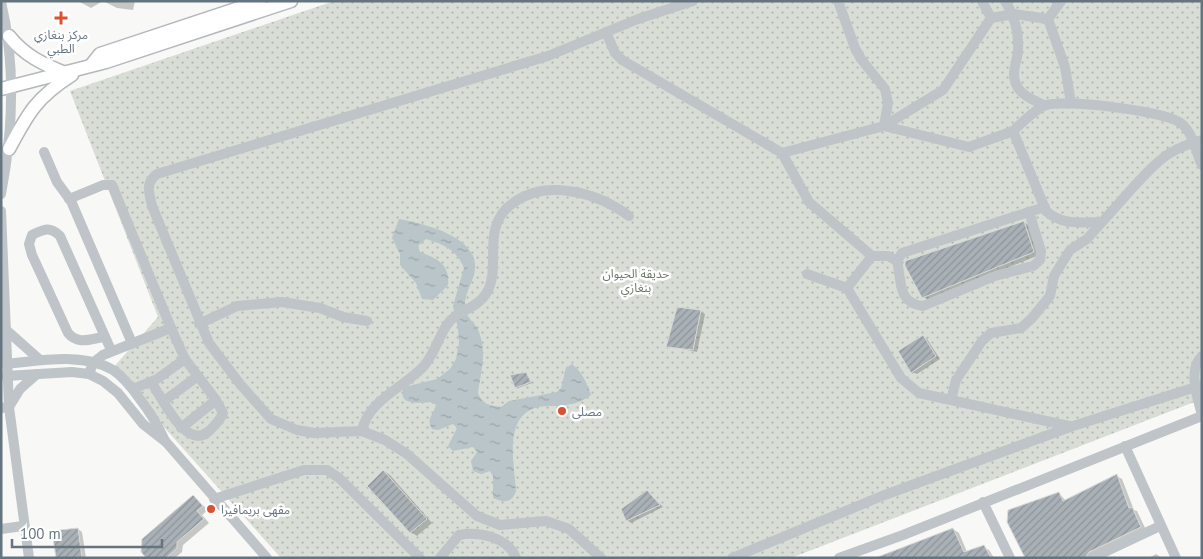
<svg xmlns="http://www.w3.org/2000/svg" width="1203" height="559" font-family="'PT Sans','Noto Sans Arabic',sans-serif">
	<defs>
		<pattern id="green-dots" width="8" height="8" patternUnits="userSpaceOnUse" patternTransform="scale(1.25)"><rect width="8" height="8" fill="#d8ddd5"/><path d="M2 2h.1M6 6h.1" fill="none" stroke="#b3b8b2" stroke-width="1.8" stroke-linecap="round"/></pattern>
		<pattern id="water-ripples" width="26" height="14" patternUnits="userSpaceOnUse" patternTransform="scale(1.25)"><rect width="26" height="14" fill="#b9c5c9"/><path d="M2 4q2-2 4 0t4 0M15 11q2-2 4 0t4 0" fill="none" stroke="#9aa5a8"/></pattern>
		<pattern id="building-hatch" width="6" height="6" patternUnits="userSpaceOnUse" patternTransform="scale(1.25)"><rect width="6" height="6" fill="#a9b1b7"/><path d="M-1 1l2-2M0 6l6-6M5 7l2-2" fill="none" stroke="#8d959a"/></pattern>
	</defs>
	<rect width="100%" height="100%" fill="#f8f8f6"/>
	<path fill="url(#green-dots)" d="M334 1H1202V399L791 558H281L112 369 158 317 70 91Z"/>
	<path fill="url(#water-ripples)" d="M399 219C424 224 478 236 475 269 474 282 464 293 465 306 465 318 476 322 479 332 487 353 481 371 478 393 482 404 490 406 501 407L509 401 557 392 561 388 566 368 572 364C582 372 587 383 591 395 579 405 562 406 547 406 501 408 514 461 516 491 512 503 504 503 493 498V476L490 471 481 474 473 471 471 461 477 452 473 447 453 451 448 446 457 428 453 424 438 430 432 429C426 418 433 416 436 405L432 402C420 403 396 406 404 387L437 379 450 369 456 359 459 343 458 329 453 306 464 268C457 250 443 244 426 239L418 246 420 252C437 259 450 263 448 285L433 300 422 299 416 283 400 265V254L392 238Z"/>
	<g fill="#0003">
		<path d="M78 1H135L133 10 117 8 103 1 91 8Z"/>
		<path d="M1024 222 1030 226 1039 255 929 300 923 297Z"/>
		<path d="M700 312 705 314 697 352 667 346Z"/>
		<path d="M923 336 927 339 940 359 917 374 912 372Z"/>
		<path d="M526 373 532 383 518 388 516 387Z"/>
		<path d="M384 471 390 475 432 523 417 536 411 532 369 486Z"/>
		<path d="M1117 476 1122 479 1134 510 1137 511 1146 530 1092 558H1027L1059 493 1066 501Z"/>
		<path d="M647 491 663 507 631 523 627 520Z"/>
		<path d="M193 496 208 510 202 515 209 523 183 545 182 552 175 558H147Z"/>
		<path d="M78 529 82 532 86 558H57Z"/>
		<path d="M953 529 959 533 967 552 983 547 989 550 994 558H876Z"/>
		<path d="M1156 554 1162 558H1149Z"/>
	</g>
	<g fill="url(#building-hatch)" stroke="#dadad8">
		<path d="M1024 221 1034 252 922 298 905 266V261Z"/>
		<path d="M677 307 701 310 693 350 666 347Z"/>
		<path d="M923 335 936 356 911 373 898 351Z"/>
		<path d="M526 372 531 382 515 388 510 375Z"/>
		<path d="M383 470 427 519 410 533 367 486Z"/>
		<path d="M1117 474 1129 508 1132 507 1141 527 1089 552 1085 558H1025L1007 522 1008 510 1059 492 1063 501Z"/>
		<path d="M647 490 660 505 626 521 621 509Z"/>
		<path d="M193 495 203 506 197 511 204 519 177 542V548L166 558H146L141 552 142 539Z"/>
		<path d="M78 528 82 558H56L52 531Z"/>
		<path d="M953 528 964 552 984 545 991 558H875Z"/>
	</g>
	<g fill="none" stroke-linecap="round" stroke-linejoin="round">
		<g stroke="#b3b8bc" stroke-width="15">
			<g id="major">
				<path d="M9 36C25 56 43 64 65 73"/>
				<path d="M92 64 100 54 260 1"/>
				<path d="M1 89 106 62 291 1"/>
				<path d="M9 149C28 113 37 97 72 75"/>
			</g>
		</g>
		<g stroke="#bfc4c8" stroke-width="10">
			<path d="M838 1 855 48 861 59 885 89 888 103 884 126 969 147 1013 131"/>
			<path d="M1005 1C1014 15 1019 33 1018 50 1018 56 1016 60 1015 66 1010 89 1025 97 1044 105"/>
			<path d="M1061 1 1048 19 1065 67 1071 103"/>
			<path d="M1 2C16 65 13 131 1 194"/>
			<path d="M991 18 1014 14 1048 19"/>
			<path d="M606 32 615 53 622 60 782 153"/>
			<path d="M1202 140C1191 143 1180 147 1170 153 1150 165 1120 203 1102 222 1080 222 1063 226 1046 211L1013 131C1022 123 1035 109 1046 105 1064 99 1168 111 1182 124 1193 133 1196 153 1202 165"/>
			<path d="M44 152 57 182 71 201 132 343"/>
			<path d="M69 199 103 185H112L171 328 103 355 93 363 89 374"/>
			<path d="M1 211 9 407 29 558"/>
			<path d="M1029 212 1041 251 1040 260 1033 266 995 276 923 306C897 303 902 281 897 261L902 253 1029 212 1045 207"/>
			<path d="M872 256H888L897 261"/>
			<path d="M807 274 847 288 901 378 919 393 1069 426"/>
			<path d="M847 288 872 256 809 202 782 153 884 126 943 90 991 18 982 1"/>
			<path d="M199 324 237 306 282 302 320 308 343 317 367 321"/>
			<path d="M4 328 40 360"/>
			<path d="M104 337C90 339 78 345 68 333L32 255 29 244 32 235C44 229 50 226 60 236L111 350"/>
			<path d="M1202 356C1187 370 1198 399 1202 415"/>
			<path d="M6 364C39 361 84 352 113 370 124 377 132 388 139 398 150 412 158 425 165 441"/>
			<path d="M6 376 72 372 89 374 103 381 118 393 143 424 166 442 267 558"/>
			<path d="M151 382C162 397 186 452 209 431 215 425 220 421 223 413L216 400 185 359 171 328"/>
			<path d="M133 389 157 379 185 359"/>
			<path d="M951 400 956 380 982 341 991 333 1021 328 1032 318 1050 296 1054 276 1070 250 1087 239 1102 222"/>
			<path d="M164 401 198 376"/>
			<path d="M1 408 9 407 20 389 37 374"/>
			<path d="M181 428 216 400"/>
			<path d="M362 431C368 400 403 388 423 367 436 353 439 333 450 321 460 310 477 308 486 294 503 267 479 227 513 203 547 178 598 193 629 216"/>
			<path d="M1125 446 1176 558"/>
			<path d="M214 499 304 470H327L339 478 420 558"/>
			<path d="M983 502 1010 558"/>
			<path d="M1 529 23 526"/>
			<path d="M440 558 459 535C478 531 508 537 516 558"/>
			<path d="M601 558 569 529 546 521 500 525 477 516 407 454 385 440 362 431 314 433 297 430 271 419 240 384 209 343 152 206C149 192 145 183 157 174L548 56 638 19 693 1"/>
			<path d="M732 558 882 496 1070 427 1202 385"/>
			<path d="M839 558 903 535 1202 416"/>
			<path d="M1092 558 1160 526"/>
		</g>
		<use href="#major" stroke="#fff" stroke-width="12"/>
	</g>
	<g fill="#dc5132" stroke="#fff" stroke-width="2">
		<path d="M58.5 10.5h5v5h5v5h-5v5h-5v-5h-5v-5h5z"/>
		<circle cx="562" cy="411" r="5"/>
		<circle cx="211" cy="509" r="5"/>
	</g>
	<g text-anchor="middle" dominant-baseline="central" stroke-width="5" stroke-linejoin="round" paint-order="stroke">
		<g font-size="12" fill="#657580" stroke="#fff" text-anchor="start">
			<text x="61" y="34" text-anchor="middle">مركز بنغازي<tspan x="61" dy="14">الطبي</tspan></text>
			<text x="572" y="411">مصلى</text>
			<text x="221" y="509">مقهى بريمافيرا</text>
		</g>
		<g font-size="12" fill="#687863" stroke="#fff">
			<text x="636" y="273">حديقة الحيوان<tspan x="636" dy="14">بنغازي</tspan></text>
		</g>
	</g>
	<rect width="1203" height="559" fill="none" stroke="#657580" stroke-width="5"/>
	<path d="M12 539v8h150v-8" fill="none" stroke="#657580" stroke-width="2.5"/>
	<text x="20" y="539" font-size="15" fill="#657580" stroke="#ffffff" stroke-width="4" paint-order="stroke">100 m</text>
</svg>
